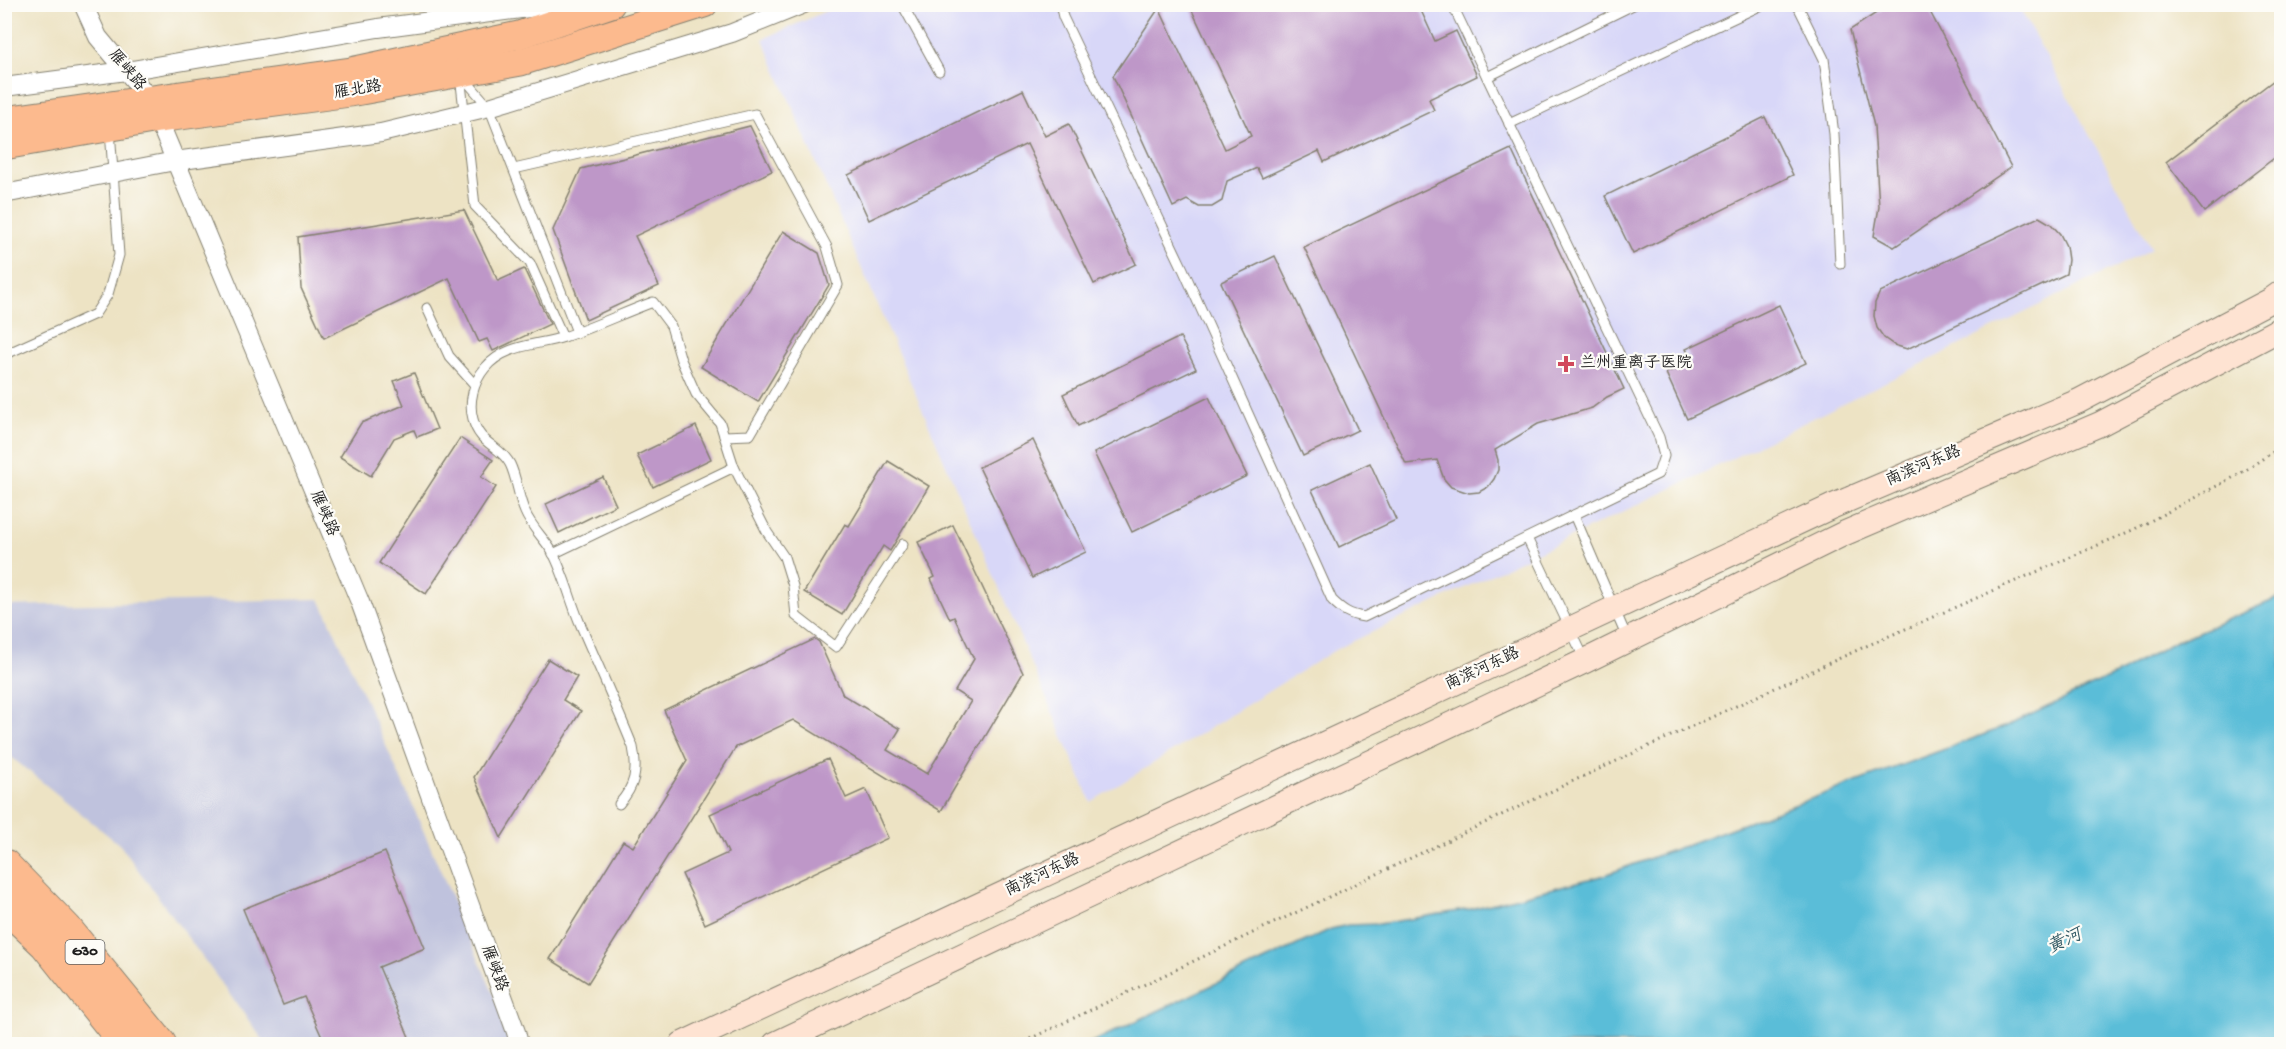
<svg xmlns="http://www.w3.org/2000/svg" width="2286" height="1049" font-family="'Gochi Hand','LXGW WenKai TC',sans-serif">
	<rect width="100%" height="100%" fill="#fdfcf7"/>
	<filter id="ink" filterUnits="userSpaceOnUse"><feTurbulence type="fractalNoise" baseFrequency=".0167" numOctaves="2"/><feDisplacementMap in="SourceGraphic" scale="12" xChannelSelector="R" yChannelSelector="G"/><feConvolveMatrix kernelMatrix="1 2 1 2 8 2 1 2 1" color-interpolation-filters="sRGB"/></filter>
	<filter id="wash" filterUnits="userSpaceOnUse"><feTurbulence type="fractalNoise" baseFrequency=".008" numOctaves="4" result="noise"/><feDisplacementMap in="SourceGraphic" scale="24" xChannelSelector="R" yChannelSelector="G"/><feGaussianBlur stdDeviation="1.35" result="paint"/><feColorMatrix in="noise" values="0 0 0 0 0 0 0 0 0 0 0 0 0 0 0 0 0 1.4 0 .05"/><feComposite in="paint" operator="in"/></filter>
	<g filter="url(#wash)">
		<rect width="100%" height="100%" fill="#ede3c4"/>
		<path fill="#d8d7f8" d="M842 4 2018 5 2152 249 1691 479 1335 650 1091 802 763 39Z"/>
		<path fill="#bfc2dd" d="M320 599 405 788 515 1044H266L120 845 5 752 4 606Z"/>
		<path fill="#5abdd8" stroke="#3b6c7a" stroke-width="1.5" d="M2281 597V1044H1088L1331 929 1348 925 1379 924 1471 909 1605 875 2007 726 2121 672 2174 642Z"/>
		<g id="blocks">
			<g fill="#be97c8">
				<path d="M1189 4H1418L1435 41 1456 31 1477 76 1429 99 1434 110 1324 162 1319 151 1262 178 1257 168 1227 181 1222 201 1212 207H1199L1187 200 1173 207 1113 76 1159 8 1225 149 1251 136Z"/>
				<path d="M1890 4H1926L2011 167 1894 247 1874 236 1879 207 1874 126 1850 30Z"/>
				<path d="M2282 74V152L2204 212 2166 162Z"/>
				<path d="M1023 90 1045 136 1069 124 1136 264 1094 284 1027 144 869 220 848 175Z"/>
				<path d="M1765 117 1793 175 1633 254 1605 196Z"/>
				<path d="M750 126 772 171 635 236 659 286 586 320 553 230 581 169Z"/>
				<path d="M1511 149 1624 389 1607 397 1592 408 1538 424 1495 450 1498 460V470L1494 479 1488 487 1479 492 1469 493 1451 487 1444 479 1437 460 1406 464 1304 247Z"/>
				<path d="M464 210 498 281 524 269 550 324 493 351 487 339 479 342 449 278 324 338 301 288 298 237Z"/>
				<path d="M2039 217 2051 224 2060 234 2066 246 2068 260 2066 274 1907 349 1894 345 1884 338 1877 328 1874 316 1875 303 1880 292Z"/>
				<path d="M783 231 819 253 829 285 758 402 701 367Z"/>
				<path d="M1275 256 1358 430 1303 456 1221 282Z"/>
				<path d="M1779 305 1806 363 1687 419 1666 373 1692 361 1686 349Z"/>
				<path d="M1180 337 1196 369 1078 426 1063 394Z"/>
				<path d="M414 373 437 429 417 437 414 430 394 438 371 476 340 457 361 423 404 405 394 381Z"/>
				<path d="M1209 397 1247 476 1132 532 1094 453Z"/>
				<path d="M696 426 711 459 653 487 637 455Z"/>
				<path d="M460 438 493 460 481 477 496 487 426 594 379 563Z"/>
				<path d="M1033 440 1086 552 1032 578 979 467Z"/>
				<path d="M888 461 929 486 890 551 883 546 842 615 804 592 845 524 849 526Z"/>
				<path d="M1370 463 1396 520 1339 547 1312 490Z"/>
				<path d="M603 477 616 505 559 533 546 504Z"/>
				<path d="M953 525 1023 673 941 811 793 720 736 747 588 983 550 959 623 841 633 847 687 761 664 710 815 639 819 642 843 695 900 729 887 750 927 774 971 701 955 691 974 659 954 617 950 619 931 579 935 577 918 542Z"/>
				<path d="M548 659 577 677 563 700 581 711 501 838 474 777Z"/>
				<path d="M828 759 846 798 866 789 888 838 705 924 682 874 728 853 710 814Z"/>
				<path d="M385 852 425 948 379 967 412 1044H325L304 997 283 1005 243 909Z"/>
			</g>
		</g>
	</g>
	<g filter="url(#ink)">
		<use href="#blocks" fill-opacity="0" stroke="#848070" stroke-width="1.5"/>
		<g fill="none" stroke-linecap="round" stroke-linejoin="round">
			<g stroke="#848070" stroke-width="11">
				<g id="service">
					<path d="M902 4 939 71"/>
					<path d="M1060 4 1063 17 1183 269 1332 600C1342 610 1350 615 1364 617L1658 474 1664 456 1659 437 1452 4"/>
					<path d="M1797 4 1824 59 1834 134 1840 264"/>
					<path d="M460 75 475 206 530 263 563 337"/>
					<path d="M463 77 489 107 577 332"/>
					<path d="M1487 77 1635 4"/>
					<path d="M1509 124 1764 4"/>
					<path d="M514 169 755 114 827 247 838 285 750 435 724 436"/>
					<path d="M427 308 449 356 475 385"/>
					<path d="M4 355 95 314 108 294 119 255 110 130"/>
					<path d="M1574 515 1627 638"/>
					<path d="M1527 538 1585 660"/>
					<path d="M553 554 734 467"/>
					<path d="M619 804C635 786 638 771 633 747 616 705 597 663 579 621 570 599 564 574 553 553 545 539 531 527 525 512 518 497 517 478 510 464 500 445 479 445 473 419 468 402 474 381 485 368 505 344 536 346 564 337 594 327 623 313 653 302L671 326 681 360 696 394 720 423 734 467 767 532 784 557 793 586 796 616 836 647 903 544"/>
				</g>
			</g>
			<g stroke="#848070" stroke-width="20">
				<g id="minor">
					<path d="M83 4 98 37 149 98 158 119 360 602 516 1032 519 1044"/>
					<path d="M4 87 126 71 378 28 536 7 544 4"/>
					<path d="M4 194 175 161 381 133 489 107 732 33 804 4"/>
				</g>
			</g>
			<g stroke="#848070" stroke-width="26">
				<g id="secondary">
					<path d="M682 1044 1831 507 2079 401 2271 300 2282 292"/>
					<path d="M775 1044 1585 661 1843 534 2100 424 2282 328"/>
				</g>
			</g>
			<g stroke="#848070" stroke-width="29">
				<g id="primary">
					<path d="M4 120 351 71 519 35 611 4"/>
					<path d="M4 146 158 119 350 93 521 62 704 4"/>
				</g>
			</g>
			<g stroke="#848070" stroke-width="34">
				<g id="motorway">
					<path d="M4 865 66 929 160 1044"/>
					<path d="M4 904 46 944 126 1044"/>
				</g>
			</g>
			<path stroke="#848070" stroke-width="3" stroke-dasharray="1.5 4.5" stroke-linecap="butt" d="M1019 1044 1571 782 1864 647 2135 529 2238 475 2282 446"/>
			<use href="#service" stroke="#fff" stroke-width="9"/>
			<use href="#minor" stroke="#fff" stroke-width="18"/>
			<use href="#secondary" stroke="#fee3d2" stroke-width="24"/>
			<use href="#primary" stroke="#fcba8e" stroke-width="27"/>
			<use href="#motorway" stroke="#fcba8e" stroke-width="32"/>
		</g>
	</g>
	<path fill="#d1495b" stroke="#fdfcf7" stroke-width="2" d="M1563 355h6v6h6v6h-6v6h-6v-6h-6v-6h6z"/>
	<g text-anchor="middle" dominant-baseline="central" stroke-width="4.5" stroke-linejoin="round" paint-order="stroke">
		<rect fill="#fdfcf7" stroke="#605f5e" stroke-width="1.5" x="65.5" y="940" width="39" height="24" rx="4.5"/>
		<g font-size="15" font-weight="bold" fill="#1c1c1c">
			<text x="85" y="952">G30</text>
		</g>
		<g font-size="16" fill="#1c1c1c" stroke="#fdfcf7">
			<text transform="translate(126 71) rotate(50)">雁峡路</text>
			<text transform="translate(358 91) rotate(-9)">雁北路</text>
			<text transform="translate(1924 467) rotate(-23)">南滨河东路</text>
			<text transform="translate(323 514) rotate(67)">雁峡路</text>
			<text transform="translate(1483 670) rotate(-25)">南滨河东路</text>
			<text transform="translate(1043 876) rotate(-25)">南滨河东路</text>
			<text transform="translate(493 969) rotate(70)">雁峡路</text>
		</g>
		<g font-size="16" fill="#1c1c1c" stroke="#fdfcf7" text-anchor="start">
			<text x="1580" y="364">兰州重离子医院</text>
		</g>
		<g font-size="18" font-style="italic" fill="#355c67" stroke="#fdfcf7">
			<text transform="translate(2065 942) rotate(-25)">黄河</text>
		</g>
	</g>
	<rect width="2286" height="1049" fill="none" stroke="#fdfcf7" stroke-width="24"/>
</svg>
